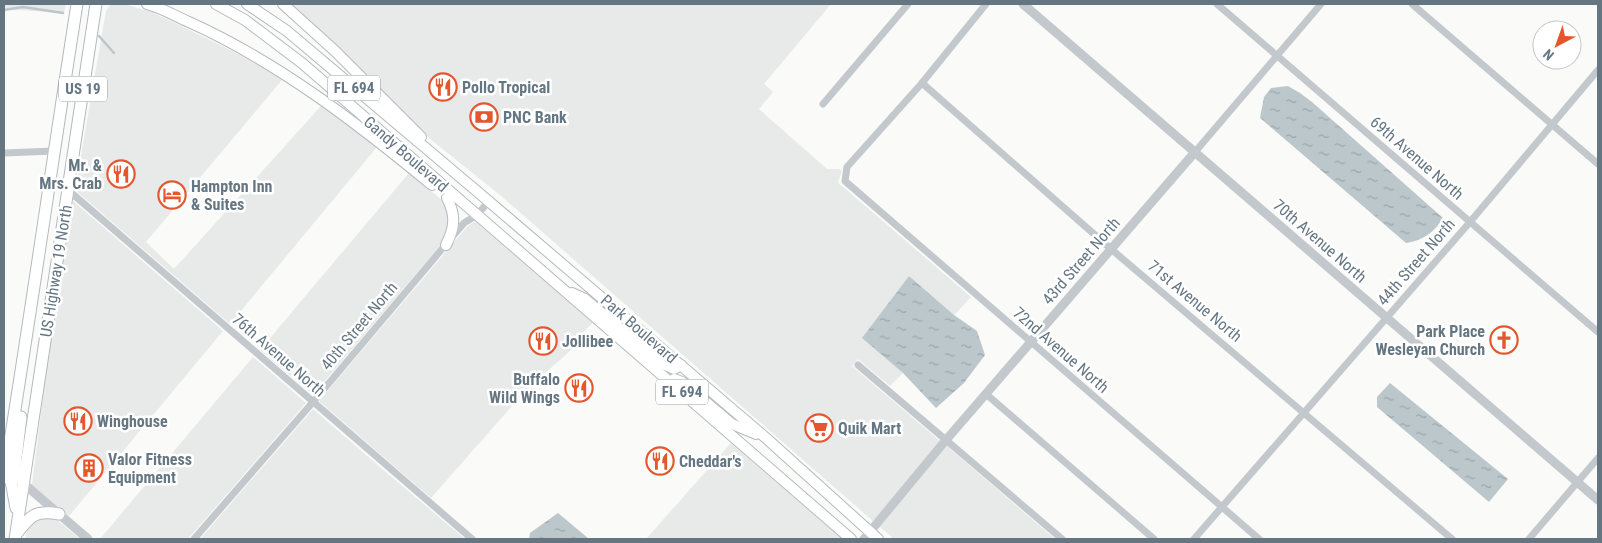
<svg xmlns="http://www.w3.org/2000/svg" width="1602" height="543" font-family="'Roboto Condensed',sans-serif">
	<defs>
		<pattern id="water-ripples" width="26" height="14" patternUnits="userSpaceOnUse" patternTransform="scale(1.25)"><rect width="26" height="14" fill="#bbc7cb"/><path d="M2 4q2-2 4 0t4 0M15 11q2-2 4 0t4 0" fill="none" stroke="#9ca6aa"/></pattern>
	</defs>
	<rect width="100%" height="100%" fill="#fafaf8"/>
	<g fill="#e8e9e9">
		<path d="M4 4H66L64 13 4 9Z"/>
		<path d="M111 4H124L152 12 253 61 282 80 146 242 174 269 321 106 377 147 230 324 75 190 106 11Z"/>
		<path d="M291 4H831L764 84 773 92 759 109 827 169H839L842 171 838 182 840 185 842 186 971 297 954 315 909 276 863 338 903 373 890 386 858 359 852 366 940 441 873 521 500 195 430 139 338 48Z"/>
		<path d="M409 173 443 201 447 208 449 224 443 242 313 395 260 350Z"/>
		<path d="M73 201 223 331 69 516 64 512V511L61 510 32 485 52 324Z"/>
		<path d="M475 221 593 323 587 328 582 335 578 344 527 389 431 498 319 401 467 227Z"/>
		<path d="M253 357 306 403 188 539H100Z"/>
		<path d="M313 409 381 468 465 539H200Z"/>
		<path d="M731 443 842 539H646Z"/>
		<path d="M947 446 1055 539H894L880 527Z"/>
		<path d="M39 518 56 519 80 539H26L27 527Z"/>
	</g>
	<g fill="url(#water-ripples)">
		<path d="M1288 86 1300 93 1312 102 1443 218C1434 233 1423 240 1406 243L1260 118 1264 97 1271 88Z"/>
		<path d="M909 276 954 315 977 331 985 355 964 383 936 408 903 373 862 338Z"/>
		<path d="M1390 383 1508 479 1489 502 1377 407V397Z"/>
		<path d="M558 513 589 539H529L530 533Z"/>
	</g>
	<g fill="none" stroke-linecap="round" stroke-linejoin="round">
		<g stroke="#bbc7cb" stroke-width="2.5">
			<path d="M4 10 23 7 63 13"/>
			<path d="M99 36 114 53"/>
		</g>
		<g stroke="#b5babe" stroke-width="12">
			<g id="primary">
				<path d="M147 4C162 8 175 16 189 22 278 62 357 123 432 185"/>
				<path d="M216 4 245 20 302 63 851 539"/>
				<path d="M247 4 287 31 479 193 766 438 878 539"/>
				<path d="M283 4 335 51 421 137"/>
				<path d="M446 245C455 227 456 215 447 198"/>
				<path d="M572 293 585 299 661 363 674 369 681 365"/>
				<path d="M671 382 674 379 682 382 732 424 756 434"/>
			</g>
		</g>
		<g stroke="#b4b9bd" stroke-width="13">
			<g id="trunk">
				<path d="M21 417 15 466 23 483"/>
				<path d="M6 468 11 481 16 508"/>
				<path d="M4 478C30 320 52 162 77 4"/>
				<path d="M17 533C31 515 35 510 59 514"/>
				<path d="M15 539 96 4"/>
			</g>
		</g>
		<g stroke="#c3c8cc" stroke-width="7">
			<path d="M986 4 922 83 847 167 845 181 1259 539"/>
			<path d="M1217 4 1598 332"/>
			<path d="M1412 4 1598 164"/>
			<path d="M922 83 1111 249 1452 539"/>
			<path d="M823 104 908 4"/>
			<path d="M1195 152 1321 4"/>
			<path d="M4 153 54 151"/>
			<path d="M68 190 472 539"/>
			<path d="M858 365 1062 539"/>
			<path d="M986 394 1154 539"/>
			<path d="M194 539 313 402 464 223 477 215 489 201"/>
			<path d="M1194 539 1470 222 1598 70"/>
			<path d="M1529 539 1598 458"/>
		</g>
		<g stroke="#c3c8cc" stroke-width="9">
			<path d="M1023 4 1598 500"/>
			<path d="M23 483 88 539"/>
			<path d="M864 539 946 440 1195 152"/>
		</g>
		<use href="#primary" stroke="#fff" stroke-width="10"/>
		<use href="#trunk" stroke="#fff" stroke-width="11"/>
	</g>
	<defs>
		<g id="restaurant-ring" transform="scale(1.4375)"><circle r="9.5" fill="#fff" stroke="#e4572e" stroke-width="1.5"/><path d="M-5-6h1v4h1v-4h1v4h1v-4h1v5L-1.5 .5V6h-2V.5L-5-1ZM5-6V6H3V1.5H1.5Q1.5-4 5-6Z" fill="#e4572e"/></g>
		<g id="bank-ring" transform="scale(1.4375)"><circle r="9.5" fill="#fff" stroke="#e4572e" stroke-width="1.5"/><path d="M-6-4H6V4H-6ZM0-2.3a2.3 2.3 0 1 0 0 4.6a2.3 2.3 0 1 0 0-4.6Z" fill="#e4572e"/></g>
		<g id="hotel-ring" transform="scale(1.4375)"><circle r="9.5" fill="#fff" stroke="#e4572e" stroke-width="1.5"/><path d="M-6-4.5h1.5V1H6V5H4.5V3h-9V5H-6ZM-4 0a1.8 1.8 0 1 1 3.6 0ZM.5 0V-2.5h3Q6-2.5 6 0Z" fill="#e4572e"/></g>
		<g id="church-ring" transform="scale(1.4375)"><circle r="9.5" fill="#fff" stroke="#e4572e" stroke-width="1.5"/><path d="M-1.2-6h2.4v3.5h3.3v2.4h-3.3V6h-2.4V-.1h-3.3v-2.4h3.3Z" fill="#e4572e"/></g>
		<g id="supermarket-ring" transform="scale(1.4375)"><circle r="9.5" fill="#fff" stroke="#e4572e" stroke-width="1.5"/><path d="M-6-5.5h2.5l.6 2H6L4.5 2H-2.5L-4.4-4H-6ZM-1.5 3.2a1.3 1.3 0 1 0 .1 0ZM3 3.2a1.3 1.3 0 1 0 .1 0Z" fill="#e4572e"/></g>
		<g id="building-ring" transform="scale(1.4375)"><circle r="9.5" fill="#fff" stroke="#e4572e" stroke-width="1.5"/><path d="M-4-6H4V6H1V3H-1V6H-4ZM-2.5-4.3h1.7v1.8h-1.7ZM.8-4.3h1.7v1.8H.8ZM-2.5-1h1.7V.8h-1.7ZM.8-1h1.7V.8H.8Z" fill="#e4572e"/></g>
	</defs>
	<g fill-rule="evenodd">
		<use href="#restaurant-ring" x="443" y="87"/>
		<use href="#bank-ring" x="484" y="117"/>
		<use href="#restaurant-ring" x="121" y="174"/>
		<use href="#hotel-ring" x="172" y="195"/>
		<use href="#church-ring" x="1504" y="340"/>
		<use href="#restaurant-ring" x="543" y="341"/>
		<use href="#restaurant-ring" x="579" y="388"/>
		<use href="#restaurant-ring" x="78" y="421"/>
		<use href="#supermarket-ring" x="819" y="428"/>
		<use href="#restaurant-ring" x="660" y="461"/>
		<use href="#building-ring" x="89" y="468"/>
	</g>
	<g text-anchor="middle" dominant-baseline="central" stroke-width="5" stroke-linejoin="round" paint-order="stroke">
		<g fill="#fff" stroke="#939fa8" stroke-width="1">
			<rect x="328" y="75.5" width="52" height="25" rx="4"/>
			<rect x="59" y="76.5" width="48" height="25" rx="4"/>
			<rect x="656" y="379.5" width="52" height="25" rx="4"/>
		</g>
		<g font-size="15" font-weight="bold" fill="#657683">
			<text x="354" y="88">FL 694</text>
			<text x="83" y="89">US 19</text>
			<text x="682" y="392">FL 694</text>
		</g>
		<g font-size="16" font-weight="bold" fill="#657683" stroke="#fff" text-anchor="start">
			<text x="462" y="87">Pollo Tropical</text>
			<text x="503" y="117">PNC Bank</text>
			<text x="102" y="165" text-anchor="end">Mr. &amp;<tspan x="102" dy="18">Mrs. Crab</tspan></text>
			<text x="191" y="186">Hampton Inn<tspan x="191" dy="18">&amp; Suites</tspan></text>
			<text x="1485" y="331" text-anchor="end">Park Place<tspan x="1485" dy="18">Wesleyan Church</tspan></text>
			<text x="562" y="341">Jollibee</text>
			<text x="560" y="379" text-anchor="end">Buffalo<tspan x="560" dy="18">Wild Wings</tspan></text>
			<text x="97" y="421">Winghouse</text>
			<text x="838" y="428">Quik Mart</text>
			<text x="108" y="459">Valor Fitness<tspan x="108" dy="18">Equipment</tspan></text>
			<text x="679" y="461">Cheddar's</text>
		</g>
		<g font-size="16" fill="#657683" stroke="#fff">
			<text transform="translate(406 154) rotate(41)">Gandy Boulevard</text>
			<text transform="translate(1417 158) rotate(41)">69th Avenue North</text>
			<text transform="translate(1320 241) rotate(41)">70th Avenue North</text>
			<text transform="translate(1081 261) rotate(-49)">43rd Street North</text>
			<text transform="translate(1416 262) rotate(-49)">44th Street North</text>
			<text transform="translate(56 271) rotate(-81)">US Highway 19 North</text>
			<text transform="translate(1195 301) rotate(40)">71st Avenue North</text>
			<text transform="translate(359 326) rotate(-50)">40th Street North</text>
			<text transform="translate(639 329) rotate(41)">Park Boulevard</text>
			<text transform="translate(1061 350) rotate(41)">72nd Avenue North</text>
			<text transform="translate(279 355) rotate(41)">76th Avenue North</text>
		</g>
	</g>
	<rect width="1602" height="543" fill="none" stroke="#657683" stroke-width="10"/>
	<g transform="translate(1557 45) rotate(221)"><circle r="24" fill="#ffffff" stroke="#c1c8cd"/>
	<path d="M0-4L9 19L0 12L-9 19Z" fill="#e4572e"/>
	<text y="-8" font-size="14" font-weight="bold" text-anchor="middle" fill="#657683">N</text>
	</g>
</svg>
